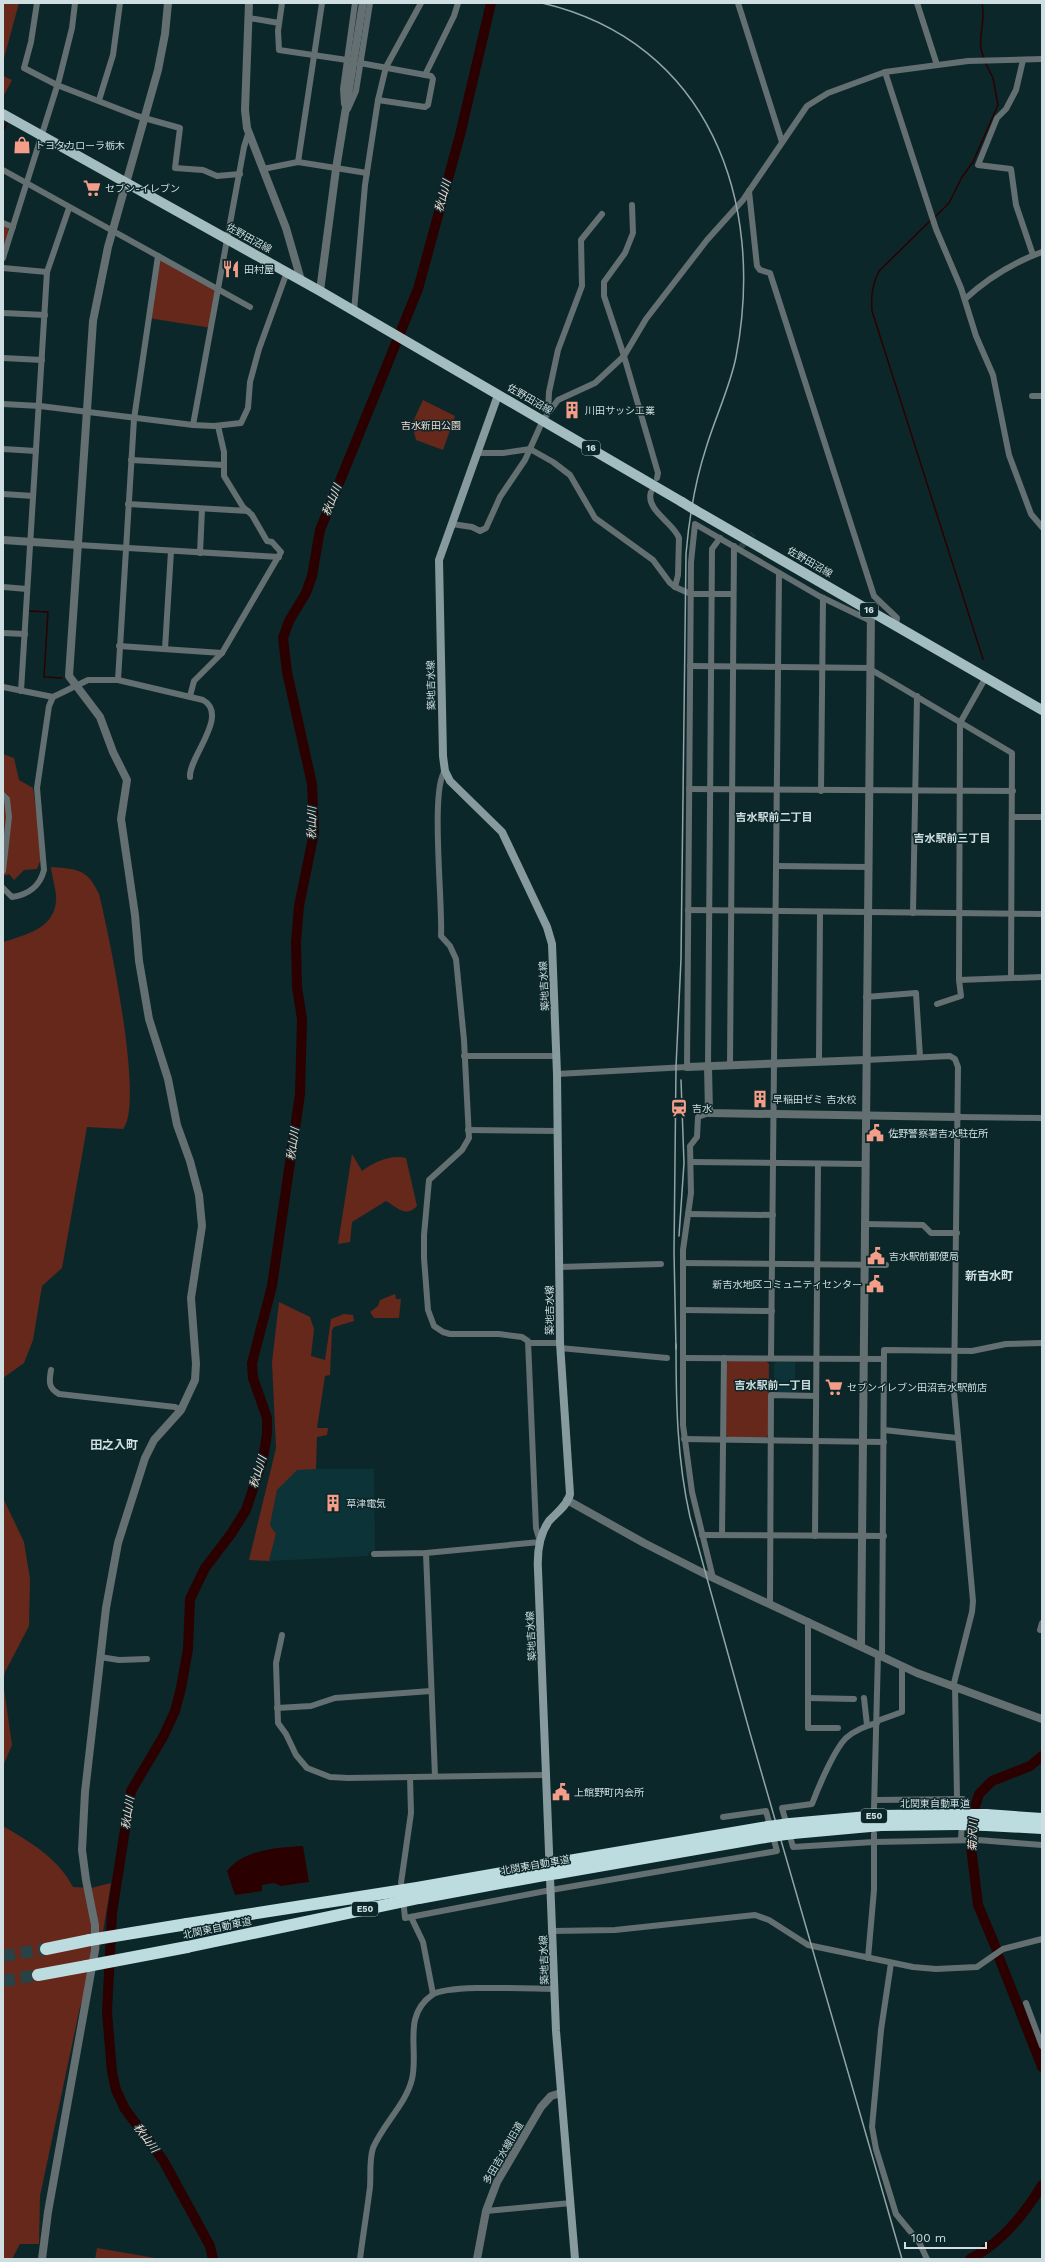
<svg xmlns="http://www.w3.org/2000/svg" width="1045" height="2262" font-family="'Work Sans','Noto Sans JP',sans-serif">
	<rect width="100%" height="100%" fill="#0c272a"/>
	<g fill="#0c3337">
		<path d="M776 1362H795V1380H798V1393L774 1392V1364Z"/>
		<path d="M297 1469H374L375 1551H370L368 1556 269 1561 276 1534 270 1525 277 1490Z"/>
	</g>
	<g fill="#65281b">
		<path d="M3 3H19L3 62Z"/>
		<path d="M3 76 12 80 3 97Z"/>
		<path d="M3 225 8 228 9 233 3 253Z"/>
		<path d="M158 256 218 290 212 328 148 318Z"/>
		<path d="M423 400 455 416 443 450 416 440 412 424Z"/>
		<path d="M3 754 14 758 19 780 33 788 42 856 37 869 24 870 14 880 9 874 3 876Z"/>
		<path d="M51 867C76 869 87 868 99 894 108 930 145 1103 123 1129L87 1127 62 1268 42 1286 33 1340 24 1363 3 1378V942C25 935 54 929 56 901 57 891 52 878 51 867Z"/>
		<path d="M352 1154 362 1171C374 1162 391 1154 406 1158L417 1206C406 1218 398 1208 386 1201L352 1222 350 1242 338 1244Z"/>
		<path d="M395 1294 396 1299H401L399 1318H374L370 1312 378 1306 380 1300Z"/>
		<path d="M279 1302 310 1317 314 1329 311 1356 325 1360 331 1319 344 1314 353 1315 354 1321 334 1327 332 1330 330 1375 325 1376 317 1428H328L327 1435 317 1437 316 1469 297 1470 277 1490 270 1525 276 1534 269 1561 249 1560 276 1448 272 1362Z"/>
		<path d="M729 1361H766L769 1364 768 1434 766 1438 728 1437 726 1435V1364Z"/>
		<path d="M3 1498 24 1542 30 1579 29 1626 5 1672 3 1682 12 1745 3 1766Z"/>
		<path d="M3 1826C30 1842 58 1858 73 1887L91 1888 111 1883 102 1938 98 1957 80 2007 40 2196 39 2244H20L12 2259H3Z"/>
		<path d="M97 2248 155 2258V2259H95Z"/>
	</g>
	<path fill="#2b0000" d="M303 1846 309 1882 281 1886 274 1883 262 1885V1891L235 1895 227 1871C243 1850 278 1847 303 1846Z"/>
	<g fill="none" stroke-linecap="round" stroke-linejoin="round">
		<g stroke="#2b0000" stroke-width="1.5">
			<path d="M982 3C987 21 975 40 984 58"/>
			<path d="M3 131 7 123"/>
			<path d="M934 218 949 203 962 177 973 162 998 105 993 78 985 62"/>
			<path d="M931 220 879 271C872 285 871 296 872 311L983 659"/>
			<path d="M29 611 48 612 44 677 62 678"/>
		</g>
		<g stroke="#2b0000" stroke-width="10">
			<path d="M996 1948 978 1905 971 1847 974 1810 979 1794 992 1781 1030 1766 1042 1756"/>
			<path d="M998 1955 1042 2067"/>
			<path d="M213 2259 210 2246 163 2160 125 2109 116 2090 112 2072 107 2012 112 1913 131 1791 163 1737 175 1711 181 1688 188 1649 190 1599 205 1568 231 1534 246 1510 263 1459 267 1434V1418L253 1378 252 1363 272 1286 300 1094 302 1019 297 987 296 942 299 906 314 833 312 784 287 672 283 638 289 621 306 593 312 576 320 530 418 289 460 135 491 3"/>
			<path d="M970 2259C1001 2243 1024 2215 1042 2185"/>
		</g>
		<path stroke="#294245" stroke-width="6" stroke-dasharray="6 3" stroke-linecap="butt" d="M740 548 753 534"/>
		<g stroke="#294245" stroke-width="12" stroke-dasharray="12 6" stroke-linecap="butt">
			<path d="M3 1956 46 1949"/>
			<path d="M3 1981 38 1975"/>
		</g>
		<g stroke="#636f71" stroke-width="6">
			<path d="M37 3 31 42 24 68 57 85 137 116 180 128 175 168 203 170 217 176 240 174"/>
			<path d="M282 3 278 31 279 50 347 60"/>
			<path d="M738 3 782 142"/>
			<path d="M917 3 937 65"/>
			<path d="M249 18 279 23"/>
			<path d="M1023 60 1016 90 1006 109 997 118 978 165 1011 169 1016 205 1033 255"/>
			<path d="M360 63 431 76 433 79 428 105 425 107 378 100"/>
			<path d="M885 72 936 229 961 288 976 336 993 375 1009 455 1031 514 1042 527"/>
			<path d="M425 75 454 16 458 3"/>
			<path d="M99 100 113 55 120 3"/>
			<path d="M344 104 343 89 355 3"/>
			<path d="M348 109 356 91 370 3"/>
			<path d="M298 162 322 3"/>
			<path d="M263 169 298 162 367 173"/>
			<path d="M3 170 250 307"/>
			<path d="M749 191 757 266 760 270 770 273 874 596 897 618 896 625"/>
			<path d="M632 205 633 233 625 253 604 282V296L624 356 658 473 657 478"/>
			<path d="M3 223 13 227"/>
			<path d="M3 258 59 80 72 28 75 3"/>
			<path d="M3 268 47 272"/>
			<path d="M965 299C988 278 1012 263 1042 252"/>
			<path d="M354 311 365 185 378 100 386 67 421 3"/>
			<path d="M3 313 45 315"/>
			<path d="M3 358 42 360"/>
			<path d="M1032 396H1042"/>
			<path d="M3 404 40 406 193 425 214 426 241 423 248 408 250 382 259 349 287 272"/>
			<path d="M548 413 549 392 558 350 582 286 581 240 602 214"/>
			<path d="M193 425 244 147 248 134"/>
			<path d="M3 449 36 451"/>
			<path d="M477 453H503L530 449 553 462 570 475 595 518 653 560 670 583 675 587 691 594H733"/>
			<path d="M131 460 223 465"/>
			<path d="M651 492C645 510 674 523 679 538L678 575 675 587"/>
			<path d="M3 494 33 496"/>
			<path d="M128 504 248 511"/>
			<path d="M452 524 472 527 480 531 486 528 500 497 525 460 543 420 558 400 595 383 624 356 646 319 707 240 743 200 807 106 828 93 885 72 968 61 1042 59"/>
			<path d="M78 545 279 557"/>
			<path d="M200 553 202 509"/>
			<path d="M3 587 27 589"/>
			<path d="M3 633 25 634"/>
			<path d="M119 646 222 653"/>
			<path d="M165 649 171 551"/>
			<path d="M690 666 870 668"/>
			<path d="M870 669 1012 753 1011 978"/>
			<path d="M118 680 134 419 158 256"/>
			<path d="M3 687 53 697 88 680H118L203 700C230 715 188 758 190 777"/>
			<path d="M21 691 47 272 69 208"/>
			<path d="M190 696 194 681 222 653 281 552 272 542 267 541 252 515 243 507 224 476V452L218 426"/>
			<path d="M689 789 1013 791"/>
			<path d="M821 791 823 598"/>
			<path d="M3 795 7 799 9 817 3 871"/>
			<path d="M1013 817H1042"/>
			<path d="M776 866 867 867"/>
			<path d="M3 888 12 897C28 895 40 886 44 870L37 788 49 706 53 697"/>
			<path d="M688 910 1042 914"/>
			<path d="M913 913 917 696"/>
			<path d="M959 980 1042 977"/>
			<path d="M866 997 916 993 920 1057"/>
			<path d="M937 1004 961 996 959 980 960 723 986 677"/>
			<path d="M464 1056H557"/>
			<path d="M865 1060 950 1056 955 1059 958 1067 954 1392 973 1601 972 1612 953 1687"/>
			<path d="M819 1061 820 912"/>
			<path d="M730 1065 734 546"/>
			<path d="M708 1066 712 549 720 538"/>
			<path d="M557 1074 687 1067 691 562 695 524 819 596 871 621"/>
			<path d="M709 1113 698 1117 697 1137 690 1146 691 1193 683 1250V1425L692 1492 713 1578"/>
			<path d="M958 1117 1042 1118"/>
			<path d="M468 1130 558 1131"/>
			<path d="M691 1162 864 1164"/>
			<path d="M688 1214 773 1215"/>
			<path d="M864 1224 923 1225 931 1233H957"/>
			<path d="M683 1263 886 1265"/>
			<path d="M559 1267 661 1264"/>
			<path d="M683 1310 772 1311"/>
			<path d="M529 1343H560"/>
			<path d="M560 1348 667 1358"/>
			<path d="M683 1358 883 1359"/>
			<path d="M771 1358 779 573"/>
			<path d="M51 1370C49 1381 48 1388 59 1394L175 1407 181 1410"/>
			<path d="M884 1430 957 1438"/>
			<path d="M684 1439 884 1442"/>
			<path d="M702 1535 884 1536"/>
			<path d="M722 1535 724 1358"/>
			<path d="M815 1536 818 1164"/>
			<path d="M426 1553 435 1776"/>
			<path d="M374 1554 426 1553 540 1542 536 1528 528 1341 522 1337 499 1334H450L443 1332 434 1326 428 1310 424 1258V1235L429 1180 462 1150 469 1138 464 1040 456 959 450 946 441 936C443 906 430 788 445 771"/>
			<path d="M770 1604 771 1395 816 1396"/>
			<path d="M808 1621V1728H838"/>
			<path d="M1040 1630 1042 1623"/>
			<path d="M282 1635 276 1663 278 1723 286 1734 296 1755 307 1768 330 1777 348 1778 545 1775"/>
			<path d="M882 1656 884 1350 972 1351 1006 1344 1042 1343"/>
			<path d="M100 1657 119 1660 147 1659"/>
			<path d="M955 1687 957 1797"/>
			<path d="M808 1698 854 1699"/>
			<path d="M864 1698 867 1725"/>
			<path d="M277 1708 311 1706 335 1698 431 1691"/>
			<path d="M877 1721 902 1712V1666"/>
			<path d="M877 1723C867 1725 854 1731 846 1738 834 1750 818 1788 812 1804L782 1808 793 1847 874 1842 978 1840 1042 1845"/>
			<path d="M875 1800 963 1799 961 1840"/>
			<path d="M874 1809 878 1654"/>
			<path d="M401 1883 411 1813 410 1777"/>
			<path d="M404 1908 405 1918 551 1890 777 1851 766 1811 723 1817"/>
			<path d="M411 1917 423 1942 433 1994"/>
			<path d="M553 1931 615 1930 755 1915 769 1920 808 1945 913 1967 936 1969 977 1967 1003 1949 1042 1939"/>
			<path d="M868 1958 874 1890V1834"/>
			<path d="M891 1963 881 2030 872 2127 876 2149 896 2214 919 2242 927 2259"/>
			<path d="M1026 2003 1042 2046"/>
			<path d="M486 2211 571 2203"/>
			<path d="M360 2259C363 2235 367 2211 370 2187 371 2174 369 2161 373 2148 383 2124 406 2104 412 2079 419 2050 402 2016 432 1995 447 1984 533 1989 555 1989"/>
		</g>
		<g stroke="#636f71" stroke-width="8">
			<path d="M249 3 245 110 247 128 286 228 301 280"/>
			<path d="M320 291 336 169 363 3"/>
			<path d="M3 540 78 545"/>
			<path d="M708 1066 709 1113 958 1117"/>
			<path d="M687 1067 865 1060"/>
			<path d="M567 1500 644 1543 707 1575 917 1673 1042 1719"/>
			<path d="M861 1646 871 611"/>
			<path d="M42 2259 48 2212 95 1950V1925L86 1880 82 1850 85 1792 106 1608 118 1543 145 1458 154 1440 181 1410 195 1380 196 1364 191 1298 202 1226 199 1195 190 1161 177 1125 168 1079 149 1019 139 961 135 915 121 819 127 780 113 752 100 717 69 676 93 321 108 247 158 70 165 34 168 3"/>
			<path d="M477 2259 486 2211 497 2182 541 2107 551 2096 561 2093"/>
		</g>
		<path stroke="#879b9e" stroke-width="8" d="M498 395 439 560 443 756 445 771 450 781 502 832 547 927 552 944 557 1074 560 1343 570 1494C568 1505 556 1513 549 1521 539 1535 537 1553 538 1570L556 2031 575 2259"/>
		<g stroke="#a3bdc0" stroke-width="10">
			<path d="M3 114 320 291 682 502"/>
			<path d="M695 510 1042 710"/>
		</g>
		<g stroke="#bddce0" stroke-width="12">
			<path d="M986 1815 1042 1819"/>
			<path d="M790 1824 879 1816 958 1815"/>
			<path d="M986 1825 1042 1828"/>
			<path d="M793 1833 881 1825 958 1824"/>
			<path d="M557 1863 768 1827"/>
			<path d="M558 1873 771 1836"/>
			<path d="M187 1924 417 1888 542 1866"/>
			<path d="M187 1947 419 1898 544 1875"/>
			<path d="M46 1949 90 1940"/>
			<path d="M38 1975 87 1966"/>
		</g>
		<g stroke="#92a4a7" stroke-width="1.5">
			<path d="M542 3C709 42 766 201 736 357 730 387 715 418 706 448 695 482 689 518 686 554L681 959 676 1067 674 1252 676 1349"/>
			<path d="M679 1236 684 1163 681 1080"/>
			<path d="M676 1344C676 1403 677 1459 690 1517L750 1733 902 2259"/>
		</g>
		<path stroke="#a3bdc0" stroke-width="10" d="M682 502 695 510"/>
		<g stroke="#bddce0" stroke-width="12">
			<path d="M958 1815H986"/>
			<path d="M958 1824 986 1825"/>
			<path d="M768 1827 790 1824"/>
			<path d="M771 1836 793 1833"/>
			<path d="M542 1866 557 1863"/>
			<path d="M544 1875 558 1873"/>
			<path d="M90 1940 187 1924"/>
			<path d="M87 1966 187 1947"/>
		</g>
	</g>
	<defs>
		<g id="shop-bare" transform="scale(1.38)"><path d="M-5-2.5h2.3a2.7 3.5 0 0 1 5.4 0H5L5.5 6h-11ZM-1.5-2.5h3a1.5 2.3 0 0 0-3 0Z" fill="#f49e8a" stroke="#0c272a" stroke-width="2.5" paint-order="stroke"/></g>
		<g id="supermarket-bare" transform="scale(1.38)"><path d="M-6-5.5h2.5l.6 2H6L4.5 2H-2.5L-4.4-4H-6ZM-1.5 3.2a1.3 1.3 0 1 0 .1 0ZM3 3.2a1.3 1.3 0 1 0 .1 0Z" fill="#f49e8a" stroke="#0c272a" stroke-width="2.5" paint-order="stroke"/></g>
		<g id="restaurant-bare" transform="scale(1.38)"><path d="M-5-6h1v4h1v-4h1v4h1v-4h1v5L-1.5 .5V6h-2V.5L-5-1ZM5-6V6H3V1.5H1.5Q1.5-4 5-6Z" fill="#f49e8a" stroke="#0c272a" stroke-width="2.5" paint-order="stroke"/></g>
		<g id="building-bare" transform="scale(1.38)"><path d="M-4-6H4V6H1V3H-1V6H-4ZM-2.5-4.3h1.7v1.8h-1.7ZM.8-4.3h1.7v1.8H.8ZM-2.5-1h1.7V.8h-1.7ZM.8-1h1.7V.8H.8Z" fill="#f49e8a" stroke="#0c272a" stroke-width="2.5" paint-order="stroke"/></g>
		<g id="station-bare" transform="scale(1.38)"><path d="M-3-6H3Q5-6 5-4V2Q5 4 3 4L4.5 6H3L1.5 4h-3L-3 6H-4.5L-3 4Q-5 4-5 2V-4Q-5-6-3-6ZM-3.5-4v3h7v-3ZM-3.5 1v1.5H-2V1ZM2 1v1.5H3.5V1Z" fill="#f49e8a" stroke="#0c272a" stroke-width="2.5" paint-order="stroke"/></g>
		<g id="civic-bare" transform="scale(1.38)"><path d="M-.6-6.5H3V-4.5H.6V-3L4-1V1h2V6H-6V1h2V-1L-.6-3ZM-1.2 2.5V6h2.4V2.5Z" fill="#f49e8a" stroke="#0c272a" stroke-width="2.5" paint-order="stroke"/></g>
	</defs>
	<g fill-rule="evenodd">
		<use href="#shop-bare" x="22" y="145"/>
		<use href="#supermarket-bare" x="92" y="188"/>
		<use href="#restaurant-bare" x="231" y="269"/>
		<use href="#building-bare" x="572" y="410"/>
		<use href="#building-bare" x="760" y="1099"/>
		<use href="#station-bare" x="679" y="1108"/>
		<use href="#civic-bare" x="875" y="1133"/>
		<use href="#civic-bare" x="876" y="1256"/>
		<use href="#civic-bare" x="875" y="1284"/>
		<use href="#supermarket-bare" x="834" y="1387"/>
		<use href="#building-bare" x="333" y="1503"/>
		<use href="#civic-bare" x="561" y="1792"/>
	</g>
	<g text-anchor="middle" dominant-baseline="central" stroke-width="3" stroke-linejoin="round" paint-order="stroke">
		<g fill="#0c272a" stroke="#94a7a9" stroke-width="1">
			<rect x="582" y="441" width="18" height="14" rx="3"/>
			<rect x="860" y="603" width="18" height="14" rx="3"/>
			<rect x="861" y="1809" width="26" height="14" rx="3"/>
			<rect x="352" y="1902" width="26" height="14" rx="3"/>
		</g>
		<g font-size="9" font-weight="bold" fill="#cfdee0">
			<text x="591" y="448">16</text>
			<text x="869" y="610">16</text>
			<text x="874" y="1816">E50</text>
			<text x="365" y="1909">E50</text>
		</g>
		<g font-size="10" fill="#cfdee0" stroke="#0c272a" text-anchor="start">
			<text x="35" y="145">トヨタカローラ栃木</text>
			<text x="105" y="188">セブン-イレブン</text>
			<text x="244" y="269">田村屋</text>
			<text x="585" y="410">川田サッシ工業</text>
			<text x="773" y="1099">早稲田ゼミ 吉水校</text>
			<text x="692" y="1108">吉水</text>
			<text x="888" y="1133">佐野警察署吉水駐在所</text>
			<text x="889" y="1256">吉水駅前郵便局</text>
			<text x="862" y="1284" text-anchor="end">新吉水地区コミュニティセンター</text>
			<text x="847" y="1387">セブンイレブン田沼吉水駅前店</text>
			<text x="346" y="1503">草津電気</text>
			<text x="574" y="1792">上館野町内会所</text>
		</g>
		<g font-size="10" fill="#cfdee0" stroke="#0c272a">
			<text transform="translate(249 238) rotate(29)">佐野田沼線</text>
			<text transform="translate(530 399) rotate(30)">佐野田沼線</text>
			<text transform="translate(810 562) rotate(30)">佐野田沼線</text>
			<text transform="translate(431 685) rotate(-91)">築地吉水線</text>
			<text transform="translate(544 986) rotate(-93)">築地吉水線</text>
			<text transform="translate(549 1310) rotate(-90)">築地吉水線</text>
			<text transform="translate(531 1636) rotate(-93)">築地吉水線</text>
			<text x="935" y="1803">北関東自動車道</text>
			<text transform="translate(535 1865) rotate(-10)">北関東自動車道</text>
			<text transform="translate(217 1928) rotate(-12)">北関東自動車道</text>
			<text transform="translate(544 1960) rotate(-92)">築地吉水線</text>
			<text transform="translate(503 2153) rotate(-60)">多田吉水線旧道</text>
		</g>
		<g font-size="10" fill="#f3d8d1" stroke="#0c272a">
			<text x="431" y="425">吉水新田公園</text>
		</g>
		<g font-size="11" font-style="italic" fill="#f8ddd6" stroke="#0c272a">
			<text transform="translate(443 196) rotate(-75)">秋山川</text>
			<text transform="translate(332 500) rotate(-68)">秋山川</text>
			<text transform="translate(312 823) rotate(-89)">秋山川</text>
			<text transform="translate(293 1144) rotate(-82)">秋山川</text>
			<text transform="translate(258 1472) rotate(-73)">秋山川</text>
			<text transform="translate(128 1813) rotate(-81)">秋山川</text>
			<text transform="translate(973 1835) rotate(-88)">菊沢川</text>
			<text transform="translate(146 2138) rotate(53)">秋山川</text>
		</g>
		<g font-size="11" font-weight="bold" fill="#cfdee0" stroke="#0c272a">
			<text x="774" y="817">吉水駅前二丁目</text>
			<text x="952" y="838">吉水駅前三丁目</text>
			<text x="773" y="1385">吉水駅前一丁目</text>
		</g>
		<g font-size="12" font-weight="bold" fill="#cfdee0" stroke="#0c272a">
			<text x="989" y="1276">新吉水町</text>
			<text x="114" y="1445">田之入町</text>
		</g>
	</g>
	<rect width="1045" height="2262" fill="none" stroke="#cfdee0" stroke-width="8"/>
	<path d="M905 2242v6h81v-6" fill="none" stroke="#cfdee0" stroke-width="2"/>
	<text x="911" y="2242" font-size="12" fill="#cfdee0" stroke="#0c272a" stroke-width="3" paint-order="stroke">100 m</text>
</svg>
